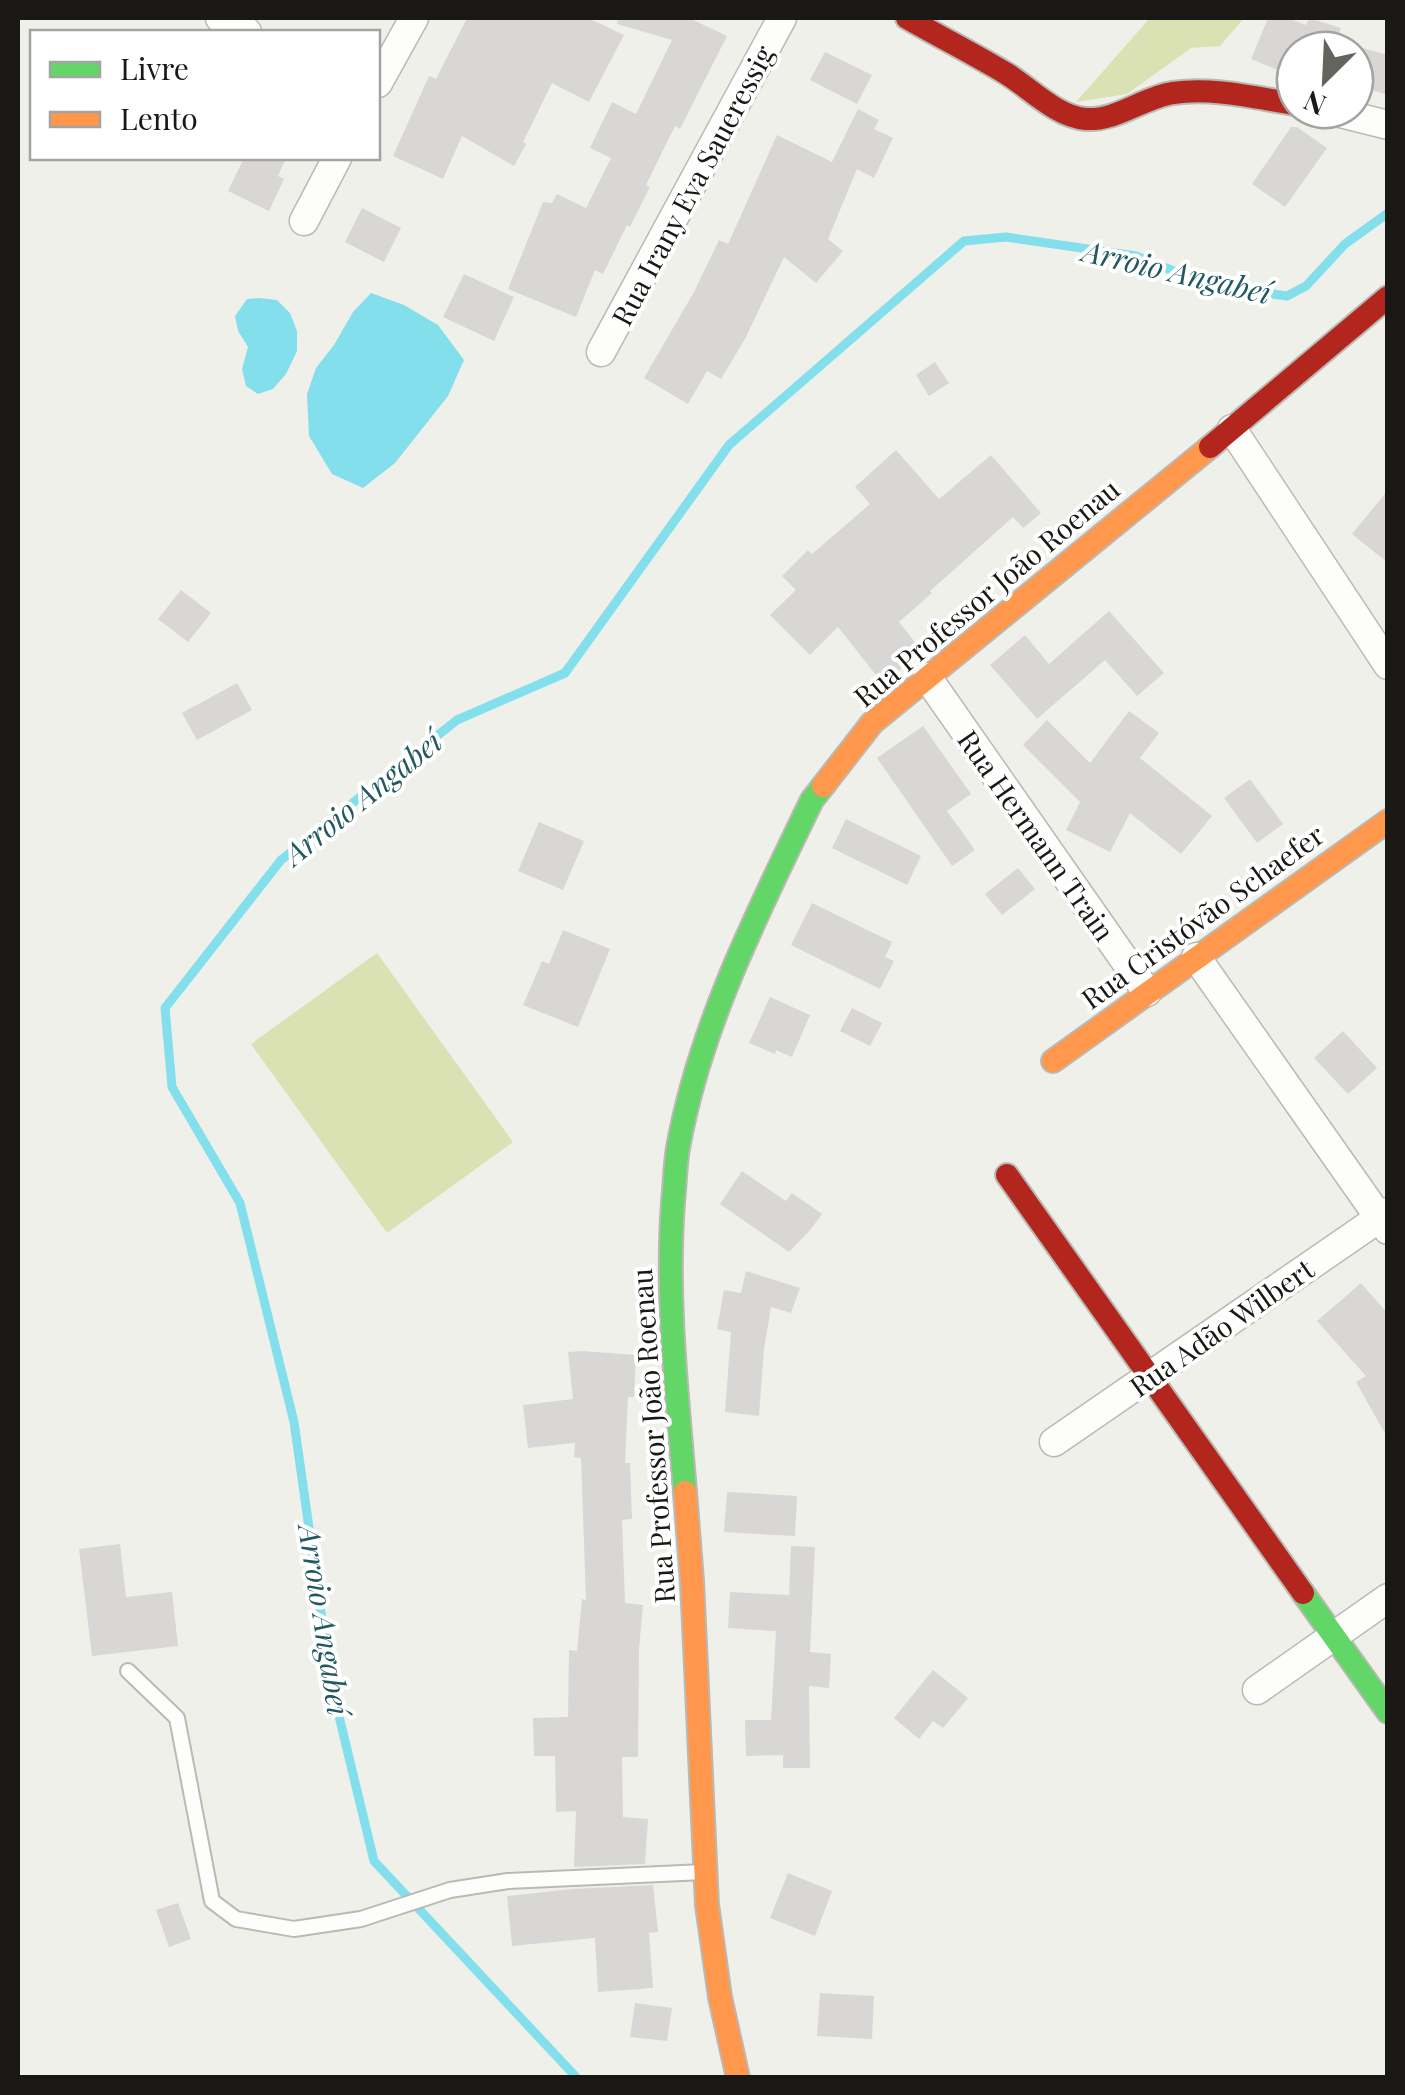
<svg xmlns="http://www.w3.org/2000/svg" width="1405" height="2095" font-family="'Playfair Display',serif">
	<rect width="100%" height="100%" fill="#f0f0ea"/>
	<g fill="#dae1b3">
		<path d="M1150 18H1244L1220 46 1191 48 1127 94 1076 102Z"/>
		<path d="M377 953 513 1142 387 1233 251 1044Z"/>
	</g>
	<g fill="#83dfeb">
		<path d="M371 293 404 305 438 325 464 360 448 396 395 463 363 488 332 474 309 436 307 394 316 368 334 345 353 312Z"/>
		<path d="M259 298 277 300 290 313 297 331V351L286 374 273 389 258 394 246 386 242 369 248 347 238 331 235 316 247 299Z"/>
	</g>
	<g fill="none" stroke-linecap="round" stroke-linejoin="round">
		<path stroke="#83dfeb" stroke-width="9" d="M577 2078 374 1861 331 1683 294 1422 240 1203 172 1087 165 1008 281 860 457 720 565 673 729 445 964 241 1006 237 1136 256 1209 285 1287 296 1306 286 1345 244 1388 213"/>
	</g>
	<g fill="#d9d7d5">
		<path d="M467 18H588L624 35 589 102 552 83 523 142 526 144 514 166 462 136 443 179 393 156 429 76 436 79Z"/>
		<path d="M618 18H689L727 36 680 129 675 126 646 185 650 187 630 227 627 225 603 274 595 270 576 317 508 289 543 202 552 203 557 194 586 208 611 158 590 148 612 102 636 114 672 40 617 24Z"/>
		<path d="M1268 18H1287L1306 25 1309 18 1341 28 1338 37 1366 49 1388 55V95L1355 85V50H1295V74L1283 70 1282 72 1251 59Z"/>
		<path d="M825 52 872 75 857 104 810 80Z"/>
		<path d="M858 109 879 120 874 129 893 138 874 178 857 169 828 239 843 251 816 283 784 257 745 339 721 379 707 371 688 404 644 378 694 292 719 240 728 244 777 135 832 162Z"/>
		<path d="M1291 127H1297L1327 148 1285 207 1252 184Z"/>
		<path d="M244 158H286L278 176 284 179 269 211 228 191Z"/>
		<path d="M362 208 401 228 384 262 345 242Z"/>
		<path d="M464 274 514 297 494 341 443 317Z"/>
		<path d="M935 362 949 383 929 396 916 375Z"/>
		<path d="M896 450 939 499 991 455 1041 513 1023 528 1013 517 930 591 932 593 899 622 922 651 883 684 838 627 810 655 770 615 796 590 782 576 808 550 812 554 870 504 855 487Z"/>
		<path d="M1388 490V563L1352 534Z"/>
		<path d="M181 590 211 613 188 642 158 619Z"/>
		<path d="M1109 611 1164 673 1137 696 1105 660 1037 719 990 665 1025 635 1049 664Z"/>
		<path d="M237 683 252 710 197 740 182 713Z"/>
		<path d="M1129 711 1159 733 1140 758 1212 816 1181 854 1130 813 1110 852 1066 830 1080 802 1023 745 1047 720 1090 763Z"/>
		<path d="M923 726 971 794 947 811 975 850 952 866 877 758Z"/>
		<path d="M1250 779 1283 824 1257 843 1224 798Z"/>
		<path d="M846 819 921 856 907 885 832 848Z"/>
		<path d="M539 822 584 841 563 890 518 871Z"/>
		<path d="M1018 868 1035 889 1002 915 985 894Z"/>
		<path d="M812 903 892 942 885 957 894 961 880 989 791 945Z"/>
		<path d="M563 930 610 949 578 1027 523 1005 542 961 549 964Z"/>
		<path d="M770 997 810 1015 792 1057 776 1050 775 1054 749 1043Z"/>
		<path d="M852 1008 882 1023 870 1046 840 1031Z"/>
		<path d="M1343 1031 1377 1068 1348 1094 1314 1058Z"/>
		<path d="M742 1171 786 1201 792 1193 822 1214 811 1229 789 1252 720 1204Z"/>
		<path d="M746 1271 800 1288 791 1313 771 1307 764 1349 759 1416 725 1412 731 1332 717 1329 724 1290 741 1293Z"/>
		<path d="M1361 1283 1388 1314V1439L1356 1382 1366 1376 1317 1321Z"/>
		<path d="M582 1351 636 1355 634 1397H628L625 1463H630L632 1519 622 1520 625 1603 643 1605 639 1649 638 1757H622L623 1817 648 1819 645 1864 574 1867 576 1811 556 1812 555 1756H534L533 1718 568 1717 569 1650 577 1651 582 1599 586 1600 581 1458 574 1457 575 1443 528 1448 523 1405 573 1399 568 1352Z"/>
		<path d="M727 1492 797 1496 795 1536 724 1532Z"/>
		<path d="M120 1544 126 1597 172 1592 178 1646 92 1656 79 1549Z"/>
		<path d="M791 1546 815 1547 810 1652 831 1654 829 1688 809 1686 810 1768H783V1755L746 1756 745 1720H771L776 1631 728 1628 730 1592 789 1595Z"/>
		<path d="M933 1670 968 1698 943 1728 933 1721 919 1739 894 1718Z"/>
		<path d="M788 1873 832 1891 815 1936 770 1918Z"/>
		<path d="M653 1885 658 1932 649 1933 653 1988 598 1992 595 1938 512 1946 507 1896 572 1889Z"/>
		<path d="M178 1903 191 1939 169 1947 156 1910Z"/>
		<path d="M820 1993 874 1996 872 2039 817 2036Z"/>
		<path d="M635 2003 672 2008 667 2041 630 2037Z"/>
	</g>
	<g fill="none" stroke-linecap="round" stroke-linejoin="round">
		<g stroke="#bab9b4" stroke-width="18">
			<path id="lane" d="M128 1671 177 1718 212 1901 236 1919 294 1929 361 1919 450 1890 508 1881 704 1872"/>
		</g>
		<g stroke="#bab9b4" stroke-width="31">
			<g id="street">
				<path d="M220 18 247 32"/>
				<path d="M378 83 414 18"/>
				<path d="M1328 110 1388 125"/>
				<path d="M304 221 337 158"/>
				<path d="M601 352 782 18"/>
				<path d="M1232 429 1388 665"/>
				<path d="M927 677 1147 992"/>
				<path d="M1196 957 1388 1230"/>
				<path d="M1054 1442 1388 1212"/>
				<path d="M1257 1690 1388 1598"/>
			</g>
		</g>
		<g stroke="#bab9b4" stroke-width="26">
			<g id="fast">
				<path d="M685 1492C677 1394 666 1300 673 1202 675 1184 675 1166 678 1148 700 1025 758 912 812 800L823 786"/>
				<path d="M1303 1593 1388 1712"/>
			</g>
		</g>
		<g stroke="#bab9b4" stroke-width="26">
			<g id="slow">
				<path d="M823 786 872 723 1210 447"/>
				<path d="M1053 1061 1388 821"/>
				<path d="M685 1492 692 1581 707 1905 720 1997 738 2078"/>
			</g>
		</g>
		<g stroke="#bab9b4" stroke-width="26">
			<g id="jam">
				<path d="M907 18C940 37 974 54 1007 74 1031 89 1057 117 1086 119 1117 121 1144 97 1173 93 1213 87 1256 98 1295 104"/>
				<path d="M1210 447 1388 297"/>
				<path d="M1007 1175 1303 1593"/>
			</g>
		</g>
		<use href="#lane" stroke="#fdfdfc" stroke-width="14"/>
		<use href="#street" stroke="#fdfdfc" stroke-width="28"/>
		<use href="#fast" stroke="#63d668" stroke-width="22"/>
		<use href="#slow" stroke="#ff974d" stroke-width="22"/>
		<use href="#jam" stroke="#b3261e" stroke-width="22"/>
	</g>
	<g text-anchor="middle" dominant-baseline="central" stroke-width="8" stroke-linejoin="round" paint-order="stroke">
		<g font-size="28" fill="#191814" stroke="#fff">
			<text transform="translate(692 185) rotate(-62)">Rua Irany Eva Saueressig</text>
			<text transform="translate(986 592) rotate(-40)">Rua Professor João Roenau</text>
			<text transform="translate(1037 835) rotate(55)">Rua Hermann Train</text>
			<text transform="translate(1202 916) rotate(-36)">Rua Cristóvão Schaefer</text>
			<text transform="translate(1221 1327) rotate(-35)">Rua Adão Wilbert</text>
			<text transform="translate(652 1436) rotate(-94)">Rua Professor João Roenau</text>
		</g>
		<g font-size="30" font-style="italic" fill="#225961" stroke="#fff">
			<text transform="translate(1177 271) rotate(13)">Arroio Angabeí</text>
			<text transform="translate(362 797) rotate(-39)">Arroio Angabeí</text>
			<text transform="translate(325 1620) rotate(81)">Arroio Angabeí</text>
		</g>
	</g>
	<rect width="1405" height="2095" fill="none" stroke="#191814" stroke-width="40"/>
	<rect x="30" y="30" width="350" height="130" fill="#ffffff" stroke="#a3a3a1" stroke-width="2.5"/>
	<rect x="50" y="62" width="50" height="15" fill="#63d668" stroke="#a3a3a1" stroke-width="2.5"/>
	<text x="120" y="80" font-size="30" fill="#191814">Livre</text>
	<rect x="50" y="112" width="50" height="15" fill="#ff974d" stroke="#a3a3a1" stroke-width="2.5"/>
	<text x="120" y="130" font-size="30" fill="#191814">Lento</text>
	<g transform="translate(1325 80) rotate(204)"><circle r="48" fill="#ffffff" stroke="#a3a3a1" stroke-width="2.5"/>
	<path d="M0-8L18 38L0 25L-18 38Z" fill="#64645f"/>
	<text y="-15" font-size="28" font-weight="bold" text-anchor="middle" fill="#191814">N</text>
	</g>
</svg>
